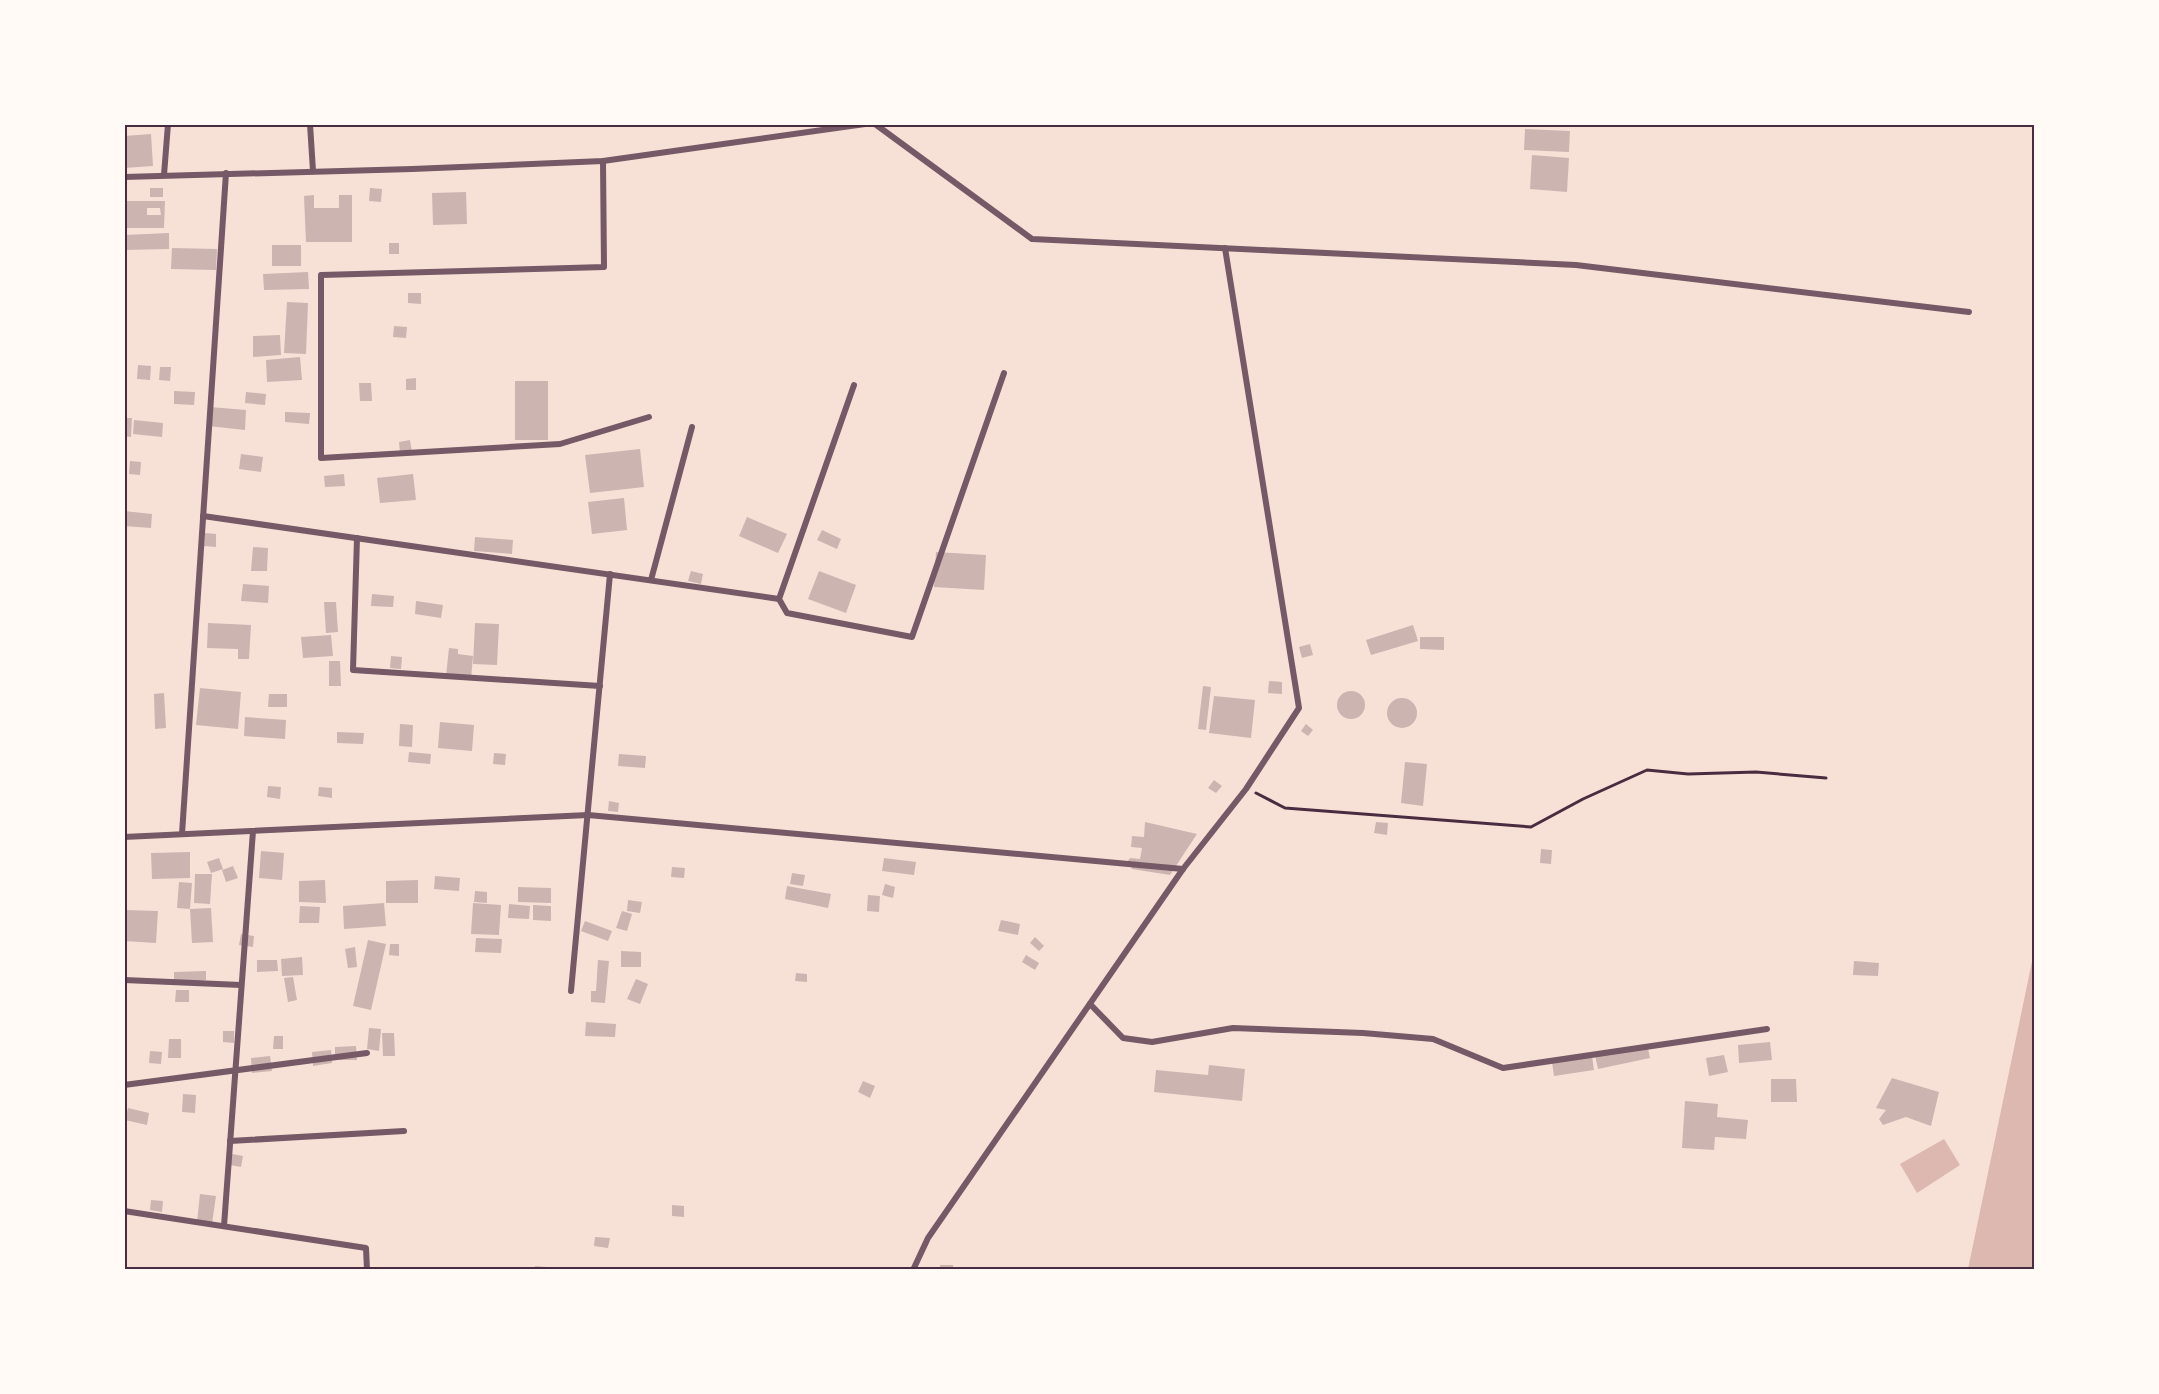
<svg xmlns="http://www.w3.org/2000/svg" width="2159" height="1394" font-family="'Fira Sans',sans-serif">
	<rect width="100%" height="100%" fill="#f7e1d7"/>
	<g fill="#dcb8b0">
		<path d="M2034 952V1269H1968Z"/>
		<path d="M1944 1139 1960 1165 1917 1193 1900 1164Z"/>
	</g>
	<g fill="#ccb4b1" fill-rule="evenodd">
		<path d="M1525 129 1570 131 1569 152 1524 150Z"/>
		<path d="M151 134 153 166 124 168V136Z"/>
		<path d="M1532 155 1569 158 1567 192 1530 189Z"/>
		<rect x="150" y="188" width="13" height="9"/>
		<path d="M370 188 382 189 381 202 369 201Z"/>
		<path d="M466 192 467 224 433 225 432 193Z"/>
		<path d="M314 195V208H339V195H352V242H306L304 196Z"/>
		<path d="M125 201H165L164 228H124ZM147 208H160L161 215H147Z"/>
		<path d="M169 233V249L124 250V235Z"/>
		<rect x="389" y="243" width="10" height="11"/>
		<rect x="272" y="245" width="29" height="21"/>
		<path d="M172 248 217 249 216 270 171 269Z"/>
		<path d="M308 272 309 289 264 290 263 274Z"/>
		<path d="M408 293H421V304L408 303Z"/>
		<path d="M287 302 308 303 306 354 284 353Z"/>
		<path d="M394 326 407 327 406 338 393 337Z"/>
		<path d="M280 335 281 355 253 357V336Z"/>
		<path d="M300 357 302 380 267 382 266 360Z"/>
		<path d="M138 365 151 366 150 380 137 379Z"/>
		<path d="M160 367H171L170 381 159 380Z"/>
		<path d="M416 378V390H406V379Z"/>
		<rect x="515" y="381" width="33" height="59"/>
		<path d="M359 383H371L372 401H360Z"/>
		<path d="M174 391 195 392 194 405 174 404Z"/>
		<path d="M246 392 266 394 265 405 245 403Z"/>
		<path d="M210 407 246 410 245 430 208 426Z"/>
		<path d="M285 412 310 413 309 424 285 422Z"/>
		<path d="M124 418H132L131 437 124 436Z"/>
		<path d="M134 420 163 423 162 437 133 434Z"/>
		<path d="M410 440 412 452 400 453 399 442Z"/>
		<path d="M640 449 644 487 590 493 585 455Z"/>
		<path d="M241 454 263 457 261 472 239 469Z"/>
		<path d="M130 461 141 462 140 475 129 474Z"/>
		<path d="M344 474 345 486 325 487 324 476Z"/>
		<path d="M413 474 416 500 380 503 377 478Z"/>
		<path d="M624 498 627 530 592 534 588 502Z"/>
		<path d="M124 511 152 514 151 528 124 526Z"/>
		<path d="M747 517 787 534 778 553 739 536Z"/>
		<path d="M822 530 841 539 837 549 817 540Z"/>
		<path d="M205 533 216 534V547L204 546Z"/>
		<path d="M475 537 513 540 512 554 474 551Z"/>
		<path d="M253 547 268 548 267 571H251Z"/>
		<path d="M936 552 986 555 984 590 934 587Z"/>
		<path d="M691 571 703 574 701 584 688 581Z"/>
		<path d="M819 571 856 585 846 613 808 599Z"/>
		<path d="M243 584 269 586 268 603 241 601Z"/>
		<path d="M372 594 394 596 393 607 371 606Z"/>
		<path d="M416 601 443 605 441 618 415 614Z"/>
		<path d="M324 602H336L338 632 326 633Z"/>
		<path d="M208 623 251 625 249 659H238V649L207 648Z"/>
		<path d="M475 623 499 624 497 665 473 664Z"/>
		<path d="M1413 625 1418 641 1371 655 1366 640Z"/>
		<path d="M331 635 333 656 303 658 301 637Z"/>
		<path d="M1420 637H1444V650L1420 649Z"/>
		<path d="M1310 644 1313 655 1302 658 1299 647Z"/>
		<path d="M449 648 458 649V654L473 656 471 679 446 676Z"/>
		<path d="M391 656 402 657 401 669 390 668Z"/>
		<path d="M329 661H340L341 686H329Z"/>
		<path d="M1269 681 1282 682V694L1268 693Z"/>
		<path d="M1203 686 1211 687 1206 730 1198 729Z"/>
		<path d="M200 688 241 692 238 729 196 725Z"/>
		<circle cx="1351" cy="705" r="14"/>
		<path d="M164 693 166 728 155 729 154 694Z"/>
		<path d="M269 694H287V707H268Z"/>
		<path d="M1214 696 1255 700 1251 738 1209 733Z"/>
		<circle cx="1402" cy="713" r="15"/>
		<path d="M245 717 286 720 285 739 244 736Z"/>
		<path d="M440 722 474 725 472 751 438 748Z"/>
		<path d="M400 724 413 725 412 747 399 746Z"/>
		<path d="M1306 724 1313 730 1308 736 1301 731Z"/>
		<path d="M337 732 364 733 363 744 337 743Z"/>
		<path d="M409 752 431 754 430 764 408 762Z"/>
		<path d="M494 753 506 754 505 765 493 764Z"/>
		<path d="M619 754 646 756 645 768 618 766Z"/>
		<path d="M1405 762 1427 764 1423 806 1401 803Z"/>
		<path d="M1214 780 1222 786 1216 793 1208 788Z"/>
		<path d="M268 786 281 787 280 799 267 797Z"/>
		<path d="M319 787 332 788V798L318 796Z"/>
		<path d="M609 801 619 803 618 812 608 811Z"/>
		<path d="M1145 822 1197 834 1170 875 1132 869 1128 861 1130 858 1140 859 1142 848 1131 847 1132 836 1144 837Z"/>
		<path d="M1376 822 1388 823 1387 835 1374 833Z"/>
		<path d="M1541 849 1552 850 1551 864 1540 863Z"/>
		<path d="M261 851 284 853 282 880 259 878Z"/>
		<path d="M190 852V878L152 879 151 853Z"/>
		<path d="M219 858 223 869 211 873 207 862Z"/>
		<path d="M884 858 916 862 914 875 882 871Z"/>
		<path d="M233 866 238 878 226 882 222 870Z"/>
		<path d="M672 867 685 868 684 878 671 877Z"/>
		<path d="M792 873 805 875 803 886 790 884Z"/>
		<path d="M195 874H212L210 904 194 903Z"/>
		<path d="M435 876 460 878 459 891 434 889Z"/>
		<path d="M325 880 326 903 299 902V881Z"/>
		<path d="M418 880V903H386V881Z"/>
		<path d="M179 882 192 883 190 909 177 908Z"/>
		<path d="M885 884 895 887 893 898 882 895Z"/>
		<path d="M787 886 831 894 828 908 785 899Z"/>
		<path d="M518 887 551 888V903L518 902Z"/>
		<path d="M475 891 487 892V903L474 902Z"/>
		<path d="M868 895 880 896 879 912 867 911Z"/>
		<path d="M628 900 642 902 640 913 627 911Z"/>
		<path d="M384 903 386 926 344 929 343 906Z"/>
		<path d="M473 903 501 905 499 935 471 934Z"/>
		<path d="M509 904 530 906 529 919 508 918Z"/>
		<path d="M533 905 551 906V921L533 920Z"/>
		<path d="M300 906 320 907 319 923H299Z"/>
		<path d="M211 908 213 942 192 943 190 909Z"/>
		<path d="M124 910 158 911 156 943 124 941Z"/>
		<path d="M622 911 632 914 627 931 616 928Z"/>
		<path d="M1001 920 1020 924 1018 935 998 931Z"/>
		<path d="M585 921 612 931 608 941 581 931Z"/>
		<path d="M241 934 254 936 253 947 239 945Z"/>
		<path d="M1035 937 1044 946 1039 951 1030 943Z"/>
		<path d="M476 938 502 939 501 953 475 952Z"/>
		<path d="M368 940 386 944 371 1010 353 1006Z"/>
		<path d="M390 944H399V956L389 955Z"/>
		<path d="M355 947 357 967 348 968 345 949Z"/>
		<path d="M621 951 641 952V967H621Z"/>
		<path d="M1026 955 1039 963 1035 970 1022 962Z"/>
		<path d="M302 957 303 975 282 976 281 959Z"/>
		<path d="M257 960H277L278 971 257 972Z"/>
		<path d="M598 960 609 961 605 1003 591 1002V991H596Z"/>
		<path d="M1854 961 1879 963 1878 976 1853 975Z"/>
		<path d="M206 971V980L174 983V972Z"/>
		<path d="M796 973 807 974V982L795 981Z"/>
		<path d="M293 977 297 1000 288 1002 284 978Z"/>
		<path d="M636 979 648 984 640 1004 627 999Z"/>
		<path d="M176 990H189V1002H175Z"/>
		<path d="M586 1022 616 1024 615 1037 585 1036Z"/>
		<path d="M369 1028 381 1029 379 1051 367 1049Z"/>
		<path d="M223 1031H234V1043L223 1042Z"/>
		<path d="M382 1033H394L395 1056H383Z"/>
		<path d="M274 1036H283V1049H273Z"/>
		<path d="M169 1039H181V1058H168Z"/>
		<path d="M1770 1042 1772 1060 1739 1063 1738 1045Z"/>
		<path d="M1647 1044 1650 1058 1598 1069 1595 1055Z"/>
		<path d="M356 1046 357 1060H335V1047Z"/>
		<path d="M331 1050 332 1063 313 1066 312 1052Z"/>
		<path d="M150 1051 162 1052 161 1064 149 1063Z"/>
		<path d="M1724 1055 1728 1072 1709 1076 1706 1058Z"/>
		<path d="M270 1056 272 1071 252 1073 251 1058Z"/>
		<path d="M1592 1056 1594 1070 1554 1076 1552 1062Z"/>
		<path d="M1209 1065 1245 1069 1242 1101 1154 1092 1156 1070 1208 1075Z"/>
		<path d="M1892 1078 1939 1092 1931 1126 1906 1117 1883 1125 1879 1119 1886 1110 1876 1108Z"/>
		<path d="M1771 1079H1796L1797 1102H1771Z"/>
		<path d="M863 1081 875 1086 870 1098 858 1092Z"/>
		<path d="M183 1094 196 1095 195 1113 182 1112Z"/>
		<path d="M1685 1101 1718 1104 1717 1117 1748 1120 1746 1139 1715 1137 1714 1150 1682 1148Z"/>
		<path d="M128 1108 149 1113 147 1125 125 1120Z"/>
		<path d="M232 1154 243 1156 241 1167 230 1165Z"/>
		<path d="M200 1194 216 1196 212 1224 197 1222Z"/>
		<path d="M151 1200 163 1201 162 1212 150 1210Z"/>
		<path d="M672 1205 684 1206V1217L672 1216Z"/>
		<path d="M595 1237 610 1238 608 1248 594 1246Z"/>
		<rect x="940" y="1265" width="13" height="5"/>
		<path d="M535 1266 547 1267V1270H535Z"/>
	</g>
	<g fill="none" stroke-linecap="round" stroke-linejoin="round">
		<path stroke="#4a2c40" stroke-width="3" d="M1256 793 1285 808 1531 827 1583 799 1647 770 1688 774 1756 772 1826 778"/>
		<g stroke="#755966" stroke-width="6">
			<path d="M310 124 313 171"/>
			<path d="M875 124 1032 239 1576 265 1969 312"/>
			<path d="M603 161 604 267 321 275V458L560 444 649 417"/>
			<path d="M164 175 168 124"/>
			<path d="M124 177 412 169 603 161 865 124"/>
			<path d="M854 385 779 599 787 613 912 637 1004 373"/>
			<path d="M203 516 779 599"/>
			<path d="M357 538 353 670 600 686"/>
			<path d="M651 580 692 427"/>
			<path d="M182 834 226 173"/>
			<path d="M124 837 588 815 1183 869"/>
			<path d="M124 980 241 985"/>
			<path d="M571 991 610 574"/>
			<path d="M1090 1004 1123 1038 1152 1042 1233 1028 1363 1033 1433 1039 1503 1068 1767 1029"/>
			<path d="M124 1085 367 1053"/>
			<path d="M230 1141 404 1131"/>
			<path d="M124 1211 366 1248 367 1270"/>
			<path d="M224 1226 253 831"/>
			<path d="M913 1270 928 1238 1183 869 1246 789 1299 708 1225 248"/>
		</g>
	</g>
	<rect width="2159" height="1394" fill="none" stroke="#fffaf5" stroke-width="252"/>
	<rect x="126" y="126" width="1907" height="1142" fill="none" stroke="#4a2c40" stroke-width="2"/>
</svg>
